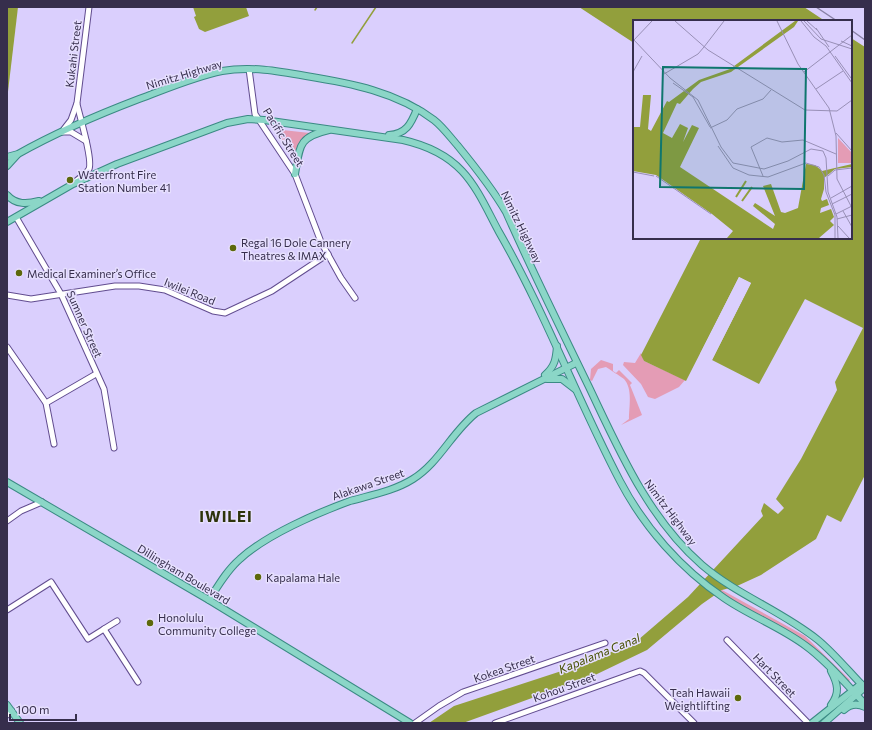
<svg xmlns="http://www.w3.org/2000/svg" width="872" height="730" font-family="Commissioner,sans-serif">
	<rect width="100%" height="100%" fill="#dacffd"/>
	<g fill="#e49cb5">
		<path d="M273 129 310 133 296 161Z"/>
		<path d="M641 353 644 361 685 380 679 387 655 399 648 397 641 384 623 365 624 362 635 363Z"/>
		<path d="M601 360 613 364V371L616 373 619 370 632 383 630 385 642 415 621 425 629 419C629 407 633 389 624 379 623 378 609 369 606 367L598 369 592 381 590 380 591 369Z"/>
		<path d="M722 590 805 636 850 680 848 682 811 646 718 593Z"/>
	</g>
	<g fill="#929f3c">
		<path d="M7 7H18L7 100Z"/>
		<path d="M193 7H246L249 16 205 32 199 29 194 17 196 16Z"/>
		<path d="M579 7H804L825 21H634V43Z"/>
		<path d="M851 38 865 47V475L841 522 827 515 816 539 761 575 737 586 722 590 702 604 647 650 595 675 463 723H429L454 706 589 662 638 640 688 597 763 516 761 511 764 503 778 514 784 508 776 499 801 459 837 390 835 382 863 328 805 299 759 384 712 360 751 283 739 277 686 381 644 361 641 355 701 238H851Z"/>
	</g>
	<path fill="#dacffd" d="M739 277 751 283 712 360 710 359 748 284 740 280 702 355 700 354Z"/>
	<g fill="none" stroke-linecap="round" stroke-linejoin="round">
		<g stroke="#929f3c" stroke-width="1.5">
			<path d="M315 10 317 7"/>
			<path d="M352 43 376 7"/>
		</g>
		<g stroke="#624d90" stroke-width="7">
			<g id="minor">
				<path d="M249 69 255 114 295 174 321 242 341 278 355 298"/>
				<path d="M64 129 71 120 77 103 89 7"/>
				<path d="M61 132H71L86 141"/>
				<path d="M75 182C79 178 86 174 89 169 93 160 80 117 77 104"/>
				<path d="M16 217 61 294 104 389 114 448"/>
				<path d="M7 295 31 299 115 286H139L165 290 213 311 225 313 272 291 328 254"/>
				<path d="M7 347 46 403 54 444"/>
				<path d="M46 403 96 374"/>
				<path d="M7 521 21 511 42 502"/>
				<path d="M7 610 51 582 88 639 104 629 138 682"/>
				<path d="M104 629 117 621"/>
				<path d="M727 640 808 723"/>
				<path d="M7 715 12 711"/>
				<path d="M415 723 439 706 463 692 605 643"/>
				<path d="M495 723 640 671 644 673 694 723"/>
			</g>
		</g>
		<g stroke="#3b8a84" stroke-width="8">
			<g id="major">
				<path d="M389 135C406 134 411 124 417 109"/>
				<path d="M7 157 18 154C57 132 97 115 139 99 166 89 193 77 222 71 250 66 278 71 306 76 350 83 397 92 434 120 443 127 450 137 458 146 476 168 492 188 506 212 532 271 561 329 589 387 619 450 648 518 702 565 737 595 782 611 818 640 835 654 850 673 865 688"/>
				<path d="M7 166 17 155"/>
				<path d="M295 174C300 146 298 137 329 130"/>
				<path d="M7 195C16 205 27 204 39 201"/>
				<path d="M7 222 73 184 117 164 227 123 248 119 264 120 403 140C425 145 446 154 462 171 478 188 488 212 499 232 545 312 577 399 620 481 644 527 681 569 724 598 750 616 781 627 806 646 828 662 846 684 865 704"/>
				<path d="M545 375C555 366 556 359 557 346"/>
				<path d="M547 379H562L575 389"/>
				<path d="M7 482 209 600 410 723"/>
				<path d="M209 600C218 586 227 570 240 559 266 535 317 513 350 501 371 495 394 491 413 479 439 463 452 432 476 413L576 363"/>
				<path d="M7 705 20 723"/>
				<path d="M831 705C840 693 838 684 831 671"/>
				<path d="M844 710C850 704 857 703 865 707"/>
				<path d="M812 723 861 684"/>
				<path d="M824 723 864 688"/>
			</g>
		</g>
		<use href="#minor" stroke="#fff" stroke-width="5"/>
		<use href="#major" stroke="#8bd6c7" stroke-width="6"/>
		<g stroke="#8980a6" stroke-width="1.5">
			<path d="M816 7 837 21"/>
			<path d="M851 30 865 40"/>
		</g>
	</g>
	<g fill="#5d680b" stroke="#e6dffe" stroke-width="1.5">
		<circle cx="70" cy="180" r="4"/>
		<circle cx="233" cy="248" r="4"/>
		<circle cx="19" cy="273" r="4"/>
		<circle cx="258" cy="577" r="4"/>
		<circle cx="150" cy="623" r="4"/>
		<circle cx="738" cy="698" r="4"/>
	</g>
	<g text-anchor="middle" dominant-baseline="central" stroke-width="3" stroke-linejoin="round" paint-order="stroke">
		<g font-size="11" fill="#362e4c" stroke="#e6dffe">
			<text transform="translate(73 54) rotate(-83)">Kukahi Street</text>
			<text transform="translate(184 74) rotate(-17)">Nimitz Highway</text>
			<text transform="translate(284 137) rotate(58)">Pacific Street</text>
			<text transform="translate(522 227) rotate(64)">Nimitz Highway</text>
			<text transform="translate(190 291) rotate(22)">Iwilei Road</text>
			<text transform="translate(85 324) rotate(66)">Sumner Street</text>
			<text transform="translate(368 484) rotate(-19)">Alakawa Street</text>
			<text transform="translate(671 512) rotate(53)">Nimitz Highway</text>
			<text transform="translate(184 574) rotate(31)">Dillingham Boulevard</text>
			<text transform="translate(504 668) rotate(-19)">Kokea Street</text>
			<text transform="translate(775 675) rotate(46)">Hart Street</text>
			<text transform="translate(564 687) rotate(-20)">Kohou Street</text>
		</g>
		<g font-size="11" fill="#362e4c" stroke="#e6dffe" text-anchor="start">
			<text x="78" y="174">Waterfront Fire<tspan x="78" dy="13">Station Number 41</tspan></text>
			<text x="241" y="242">Regal 16 Dole Cannery<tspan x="241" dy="13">Theatres &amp; IMAX</tspan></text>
			<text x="27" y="273">Medical Examiner’s Office</text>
			<text x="266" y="577">Kapalama Hale</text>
			<text x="158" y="617">Honolulu<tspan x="158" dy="13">Community College</tspan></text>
			<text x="730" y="692" text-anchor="end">Teah Hawaii<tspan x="730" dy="13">Weightlifting</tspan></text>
		</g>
		<g font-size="12" font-style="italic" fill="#485104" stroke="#e6dffe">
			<text transform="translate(599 653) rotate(-22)">Kapalama Canal</text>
		</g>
		<g font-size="15" font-weight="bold" letter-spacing="1" fill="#2d330a" stroke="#e6dffe">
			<text x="226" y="516">IWILEI</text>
		</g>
	</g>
	<g transform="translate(633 20)">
		<rect width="219" height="219" fill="#dacffd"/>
		<path d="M205 118 219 133V143H205Z" fill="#e49cb5"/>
		<path d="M162 1H165L161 7 98 52 68 62 60 69 47 84 44 83 30 113 39 118 47 104 55 108 50 122 59 105 66 108 47 147 140 209 142 204 120 186 122 183 142 196 130 166 138 164 148 192 152 193 165 188 173 144 182 145 189 151 219 144V147L202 149 191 158V169L188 179 189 181 194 179 196 185 188 188 187 193 198 189 201 197 197 201 201 205 186 218H94L100 211 79 194 23 155 0 151V107H7L10 75H18L15 109 18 111 34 81 36 82 66 60 97 49Z" fill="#929f3c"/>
		<path fill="none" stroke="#929f3c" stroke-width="2" d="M103 177 113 161M109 181 119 167"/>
		<path fill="none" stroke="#988fb6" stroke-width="1" d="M42 1 75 30 172 90 204 91 219 80M144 1 165 44 196 88 203 116 204 159 219 188M168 1 181 17 193 26 219 63M171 1 188 19 219 29M174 1 184 10M183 8 196 27M0 19 37 58 65 80 88 127 100 143 131 149 155 141 178 129 190 131 193 138 195 172 204 197 205 218M0 21 19 1M208 21 219 26M71 27 91 1M202 36 218 58M0 52 9 36M171 52 219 15M31 54 65 34 71 27M40 63 60 77 77 107M183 69 210 51M77 108 94 100 104 89 130 79 138 70M203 113 219 131M85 126 100 148 116 155 135 157 173 143 186 147 191 155 193 172 202 195V218M0 152 21 156M23 156 78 194M130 156 118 127 134 118 149 122 170 120 203 134M195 156 202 150 219 148M198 178 219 166M199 184 219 174M210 191 219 207M203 194 219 186M204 199 219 195M205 206 216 218"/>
		<path fill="#0f766e" fill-opacity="0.15" stroke="#0f766e" stroke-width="2" d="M30 47 173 49 171 169 27 167Z"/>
		<rect width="219" height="219" fill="none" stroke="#362e4c" stroke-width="2"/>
	</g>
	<rect width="872" height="730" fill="none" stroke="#362e4c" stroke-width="16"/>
	<path d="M10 714v6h66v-6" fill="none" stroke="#362e4c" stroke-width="2"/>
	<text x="16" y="714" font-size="12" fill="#362e4c" stroke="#e6dffe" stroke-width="3" paint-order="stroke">100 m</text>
</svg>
